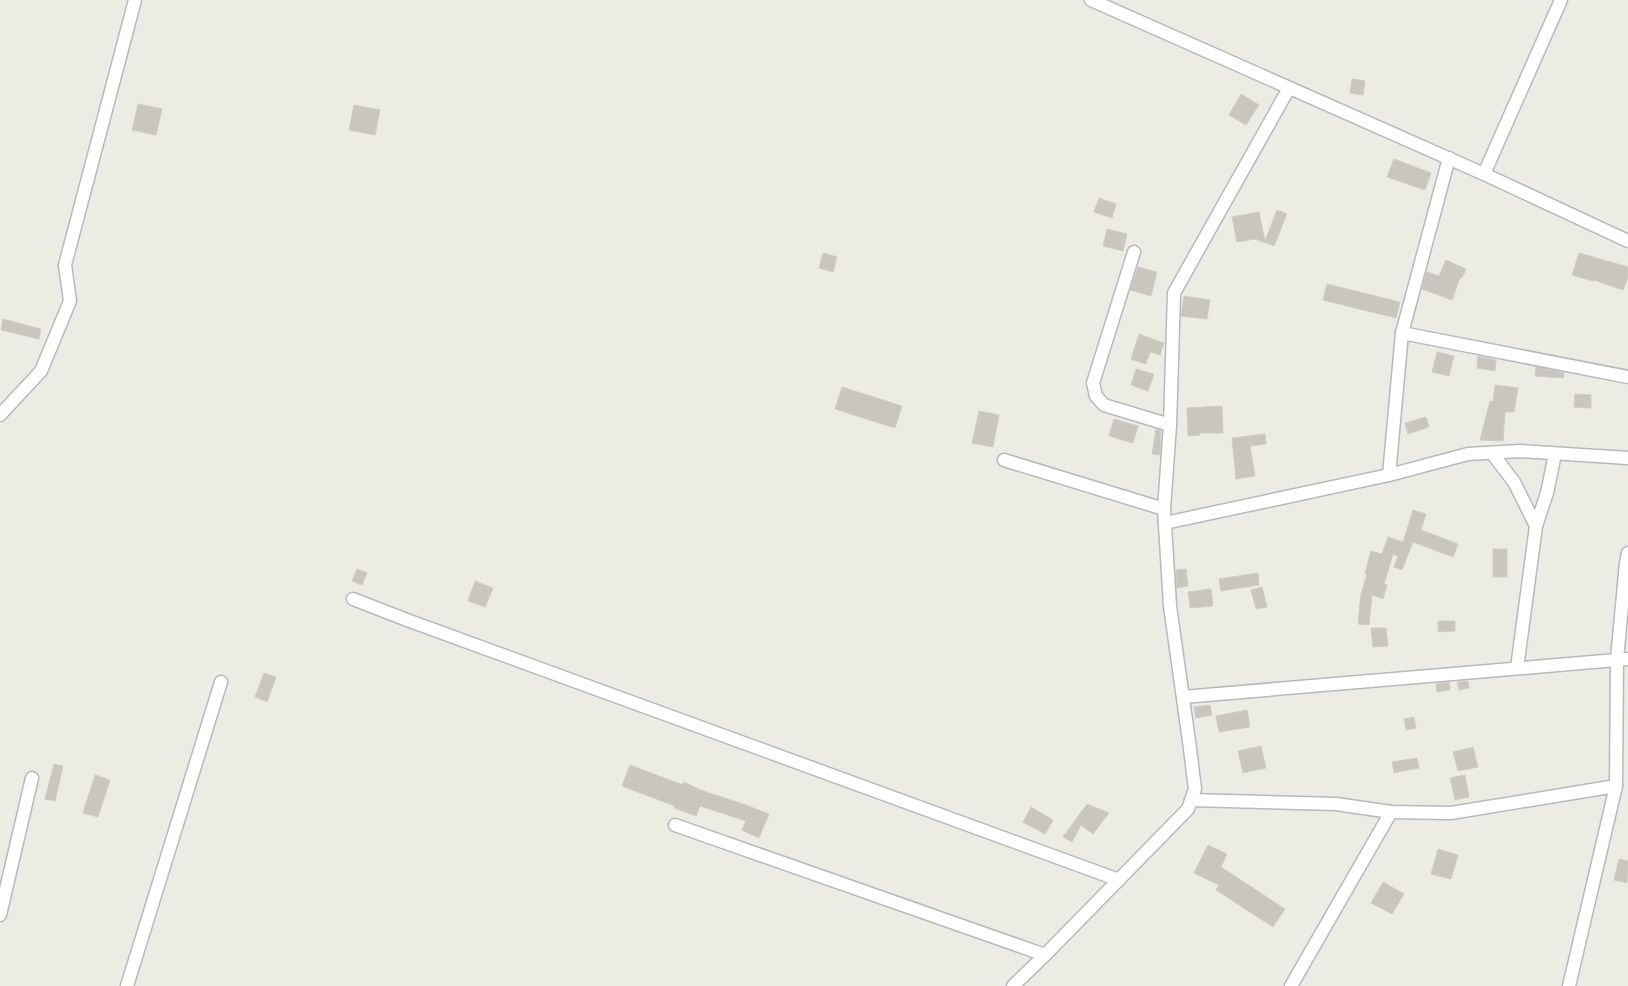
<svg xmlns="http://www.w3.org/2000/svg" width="1628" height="986" font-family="'Fira Sans',sans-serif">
	<rect width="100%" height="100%" fill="#edece4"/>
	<g fill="#c9c6c0" stroke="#d1cdc3">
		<path d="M1352 79 1365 81 1363 95 1350 93Z"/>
		<path d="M1241 94 1259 105 1246 125 1229 115Z"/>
		<path d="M138 104 162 109 156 135 132 130Z"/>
		<path d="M354 105 380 110 375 135 349 130Z"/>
		<path d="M1394 159 1431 173 1425 190 1387 177Z"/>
		<path d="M1099 198 1116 204 1112 218 1094 212Z"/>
		<path d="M1277 210 1287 214 1274 246 1255 239 1237 242 1232 217 1259 212 1265 241Z"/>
		<path d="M1107 229 1127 234 1123 251 1103 246Z"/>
		<path d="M823 253 837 257 833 272 819 268Z"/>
		<path d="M1579 253 1628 267V277L1623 290 1594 280 1593 281 1572 275Z"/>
		<path d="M1446 260 1466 269 1462 278H1460L1452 300 1422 289 1427 272 1439 276Z"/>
		<path d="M1138 267 1157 272 1151 296 1130 290Z"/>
		<path d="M1327 284 1400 302 1396 318 1323 300Z"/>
		<path d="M1184 296 1210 300 1207 319 1181 316Z"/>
		<path d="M3 319 41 329 39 339 1 330Z"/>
		<path d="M1139 334 1164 343 1160 355 1150 352 1146 364 1131 359Z"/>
		<path d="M1437 352 1454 356 1449 376 1432 372Z"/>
		<path d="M1478 356 1496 360 1495 371 1477 368Z"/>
		<path d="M1536 367 1564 373V378L1535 376Z"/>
		<path d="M1136 369 1154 374 1148 391 1131 385Z"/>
		<path d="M1495 385 1518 388 1514 412H1505L1503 441 1480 440 1490 401 1493 402Z"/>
		<path d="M842 387 902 406 895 428 835 409Z"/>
		<path d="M1575 394 1591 395V408L1574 407Z"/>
		<path d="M1222 406 1223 433H1199L1200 435 1188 436 1187 408Z"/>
		<path d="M979 411 999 415 993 447 972 443Z"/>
		<path d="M1426 417 1429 427 1408 434 1405 423Z"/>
		<path d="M1114 419 1138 426 1133 443 1109 436Z"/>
		<path d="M1156 429 1161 431 1160 455 1152 454Z"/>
		<path d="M1265 434 1266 444 1250 446 1255 476 1236 479 1232 438Z"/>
		<path d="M1413 510 1426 514 1421 530 1458 544 1453 557 1413 542 1402 570 1394 567 1398 556 1393 554 1384 584 1387 585 1383 599 1372 595 1369 625 1358 624 1361 594 1367 574 1365 573 1371 551 1382 554 1388 537 1403 542Z"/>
		<rect x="1493" y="549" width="14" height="28"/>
		<path d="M357 569 367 573 362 585 352 581Z"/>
		<path d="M1186 569 1188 586 1177 588 1176 570Z"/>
		<path d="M1258 573 1259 585 1221 591 1219 579Z"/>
		<path d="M475 581 493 588 485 607 468 601Z"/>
		<path d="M1262 587 1267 607 1256 609 1251 590Z"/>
		<path d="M1211 589 1213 606 1190 608 1188 592Z"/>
		<path d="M1438 621H1455V631L1438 632Z"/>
		<path d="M1371 628H1386L1388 646 1373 647Z"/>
		<path d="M264 673 276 677 267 702 255 697Z"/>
		<path d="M1468 681 1469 688 1459 690 1457 682Z"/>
		<path d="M1449 682 1450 690 1437 692 1436 684Z"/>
		<path d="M1210 705 1212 715 1196 718 1194 707Z"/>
		<path d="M1247 710 1250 727 1219 732 1216 716Z"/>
		<path d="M1414 717 1416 728 1406 730 1404 719Z"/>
		<path d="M1261 746 1266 768 1243 773 1238 751Z"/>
		<path d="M1473 747 1478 767 1458 771 1453 752Z"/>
		<path d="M1417 758 1419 768 1394 773 1392 762Z"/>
		<path d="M54 764 63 766 55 801 45 799Z"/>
		<path d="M630 765 683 785V782L706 792 746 805 769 814 759 838 742 830 746 821 700 806 696 816 674 808 675 806 622 786Z"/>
		<path d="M95 775 110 780 98 817 83 813Z"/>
		<path d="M1465 775 1469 797 1455 800 1450 778Z"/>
		<path d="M1087 804 1109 813 1093 834 1081 825 1072 842 1063 837Z"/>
		<path d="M1031 807 1053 820 1045 834 1023 822Z"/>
		<path d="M1208 845 1227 854 1221 867 1285 909 1273 927 1216 890 1219 885 1194 873Z"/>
		<path d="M1438 849 1458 855 1451 879 1431 874Z"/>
		<path d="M1619 859 1628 861 1627 883 1614 880Z"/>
		<path d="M1383 882 1404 894 1392 914 1371 903Z"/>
	</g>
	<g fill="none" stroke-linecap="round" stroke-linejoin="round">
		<g stroke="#b6b9bd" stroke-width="15">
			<g id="minor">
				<path d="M1091 0 1484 174 1628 241"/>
				<path d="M1484 174 1561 0"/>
				<path d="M1134 252 1093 383 1096 396 1104 405 1170 425"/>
				<path d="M1402 333 1628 377"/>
				<path d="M0 415 41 371 70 301 65 265 135 0"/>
				<path d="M1492 453 1514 482 1536 526"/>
				<path d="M1004 460 1164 509"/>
				<path d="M1389 475 1402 333 1449 158"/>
				<path d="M1165 523 1389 475 1468 454 1520 451 1628 458"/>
				<path d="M353 599 407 620 1119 880"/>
				<path d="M1517 668 1536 526 1547 493 1555 454"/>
				<path d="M1183 697 1628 659"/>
				<path d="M1191 800 1336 804 1391 812 1451 813 1616 786"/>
				<path d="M675 825 1045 955"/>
				<path d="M0 915 32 778"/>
				<path d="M127 986 221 682"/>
				<path d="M1013 986 1045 955 1188 809 1195 789 1189 741 1170 606 1164 509 1170 425 1174 293 1289 88"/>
				<path d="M1291 986 1391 812"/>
				<path d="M1569 986 1616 786 1617 659 1626 563 1628 553"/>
			</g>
		</g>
		<use href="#minor" stroke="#fff" stroke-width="12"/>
	</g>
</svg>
